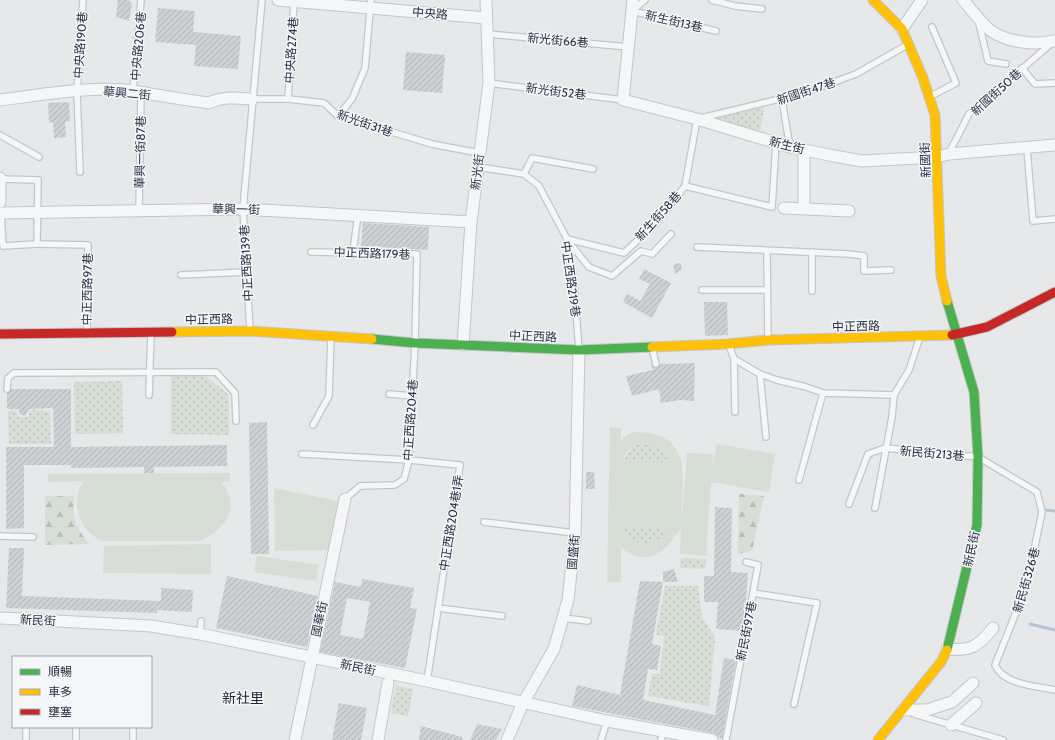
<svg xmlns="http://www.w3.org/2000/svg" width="1055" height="740" font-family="Cabin,'Noto Sans TC',sans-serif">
	<defs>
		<pattern id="grass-dots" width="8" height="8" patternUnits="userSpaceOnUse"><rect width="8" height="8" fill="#d6ded6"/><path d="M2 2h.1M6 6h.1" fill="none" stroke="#b8bfb9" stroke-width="1.8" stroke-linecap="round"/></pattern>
		<pattern id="forest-firs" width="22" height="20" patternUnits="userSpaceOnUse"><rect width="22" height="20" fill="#d6ded6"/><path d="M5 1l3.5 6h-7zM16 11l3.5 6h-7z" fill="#b8bfb9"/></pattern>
		<pattern id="building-hatch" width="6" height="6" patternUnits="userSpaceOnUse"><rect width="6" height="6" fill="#ced0d3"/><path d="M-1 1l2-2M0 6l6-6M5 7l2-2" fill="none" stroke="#b1b3b6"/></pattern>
	</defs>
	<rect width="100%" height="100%" fill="#e6e8ea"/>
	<g fill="url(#grass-dots)">
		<path d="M764 107 760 132 716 118Z"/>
		<path d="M171 376H206L229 395V435L171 434Z"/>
		<path d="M122 381 123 433 75 434 74 382Z"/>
		<path d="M16 410 18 415 20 417H27L31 410 50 411 51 444H9L8 411Z"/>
		<path d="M641 443C655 444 665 449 670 462H623L631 448Z"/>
		<path d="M624 526 667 530C657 548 628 548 624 526Z"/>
		<path d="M681 558 706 559 705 569 680 568Z"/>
		<path d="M665 586H698L702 618 715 637 709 706 648 696 652 674H660L664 636 656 635Z"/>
		<path d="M396 686 413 689 408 716 391 713Z"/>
	</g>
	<g fill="url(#forest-firs)">
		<path d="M739 494 764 496 752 551 738 554Z"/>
		<path d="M74 496C72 520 75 525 89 544L45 545V496Z"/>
	</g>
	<g fill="#d6ded6" fill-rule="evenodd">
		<path d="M610 427 621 428V441C628 431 637 431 648 433 695 441 680 483 682 518L687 453 713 454 712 470 717 444 775 454 769 492 711 482 706 556 680 554 681 528C668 549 645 571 621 547V582H607ZM647 444 662 450 669 462 623 461C626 449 634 443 647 444ZM624 526H625L667 530C657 547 628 548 624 526Z"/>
		<path d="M230 473V481L221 482C242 508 226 527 201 541H104C80 534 69 502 84 481L48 482V474Z"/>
		<path d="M274 488 338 501 328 550 275 551Z"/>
		<path d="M211 544V574L103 573 104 546Z"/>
		<path d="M257 556 319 565 316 581 254 572Z"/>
	</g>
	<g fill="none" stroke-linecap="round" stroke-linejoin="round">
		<g stroke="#b4c4d5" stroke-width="3">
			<path d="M1046 510 1055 511"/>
			<path d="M1030 624 1055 630"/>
		</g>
	</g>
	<g fill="url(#building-hatch)" fill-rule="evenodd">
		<path d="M118 0H129L132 4 129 21 116 17Z"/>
		<path d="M158 8 195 11 193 32 241 36 238 69 194 66 196 45 155 42Z"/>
		<path d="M406 52 445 55 442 93 403 90Z"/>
		<path d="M69 102 70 121 65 122 66 137 54 138 53 122 49 123 48 103Z"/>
		<path d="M363 223 429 227 428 250 361 246Z"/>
		<path d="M678 263 681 264 682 269 675 274 673 265Z"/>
		<path d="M644 269 671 283 652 318 623 302 627 294 640 301 650 284 639 279Z"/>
		<path d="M704 302H727L728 335 705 336Z"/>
		<path d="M695 363 694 401 680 400 661 403 659 389 632 396 626 376 653 370 651 364 657 368 660 364Z"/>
		<path d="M11 389H71V447L227 445V466L154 467V473H144V467L71 468V465H24V528L6 529V447H54L53 408 29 409 25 416 20 414 19 409H7V393Z"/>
		<path d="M267 422 269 554H251L249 423Z"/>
		<path d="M586 472H594L595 489H586Z"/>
		<path d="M715 507 732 508 731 572 748 573 745 613 742 631 716 629 718 602H704V576H714Z"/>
		<path d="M9 548H24L22 596 161 601V588L193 590 192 612 157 610V613L6 608Z"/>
		<path d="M674 569 678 582H663V572Z"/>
		<path d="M227 576 318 596 307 647 216 628Z"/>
		<path d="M362 579 414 588 410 608 417 609 405 668 320 652 335 582 361 587ZM347 598 370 602 363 639 340 635Z"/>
		<path d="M640 581 663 582 652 644 661 646 657 670 648 669 643 700 715 715 724 658 736 660 722 739 713 733 572 706 577 685 620 695Z"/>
		<path d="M339 703 367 708 361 740H332Z"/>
		<path d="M477 724 502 729 496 740H470Z"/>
		<path d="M421 726 462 737V740H419Z"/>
	</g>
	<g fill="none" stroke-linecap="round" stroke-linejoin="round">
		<g stroke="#c4c6c8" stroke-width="8">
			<g id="lane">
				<path d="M712 0 735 6 762 9"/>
				<path d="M632 11 716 31"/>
				<path d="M632 11 645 0"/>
				<path d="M979 23 988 61 1006 64"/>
				<path d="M488 34 628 47"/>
				<path d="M1022 68 1035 84 1055 83"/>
				<path d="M489 83 623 100"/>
				<path d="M133 91 141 0"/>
				<path d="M929 97 956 83 932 27"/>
				<path d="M252 99H288L324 103 338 116 432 144 479 153"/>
				<path d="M288 99 294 2"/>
				<path d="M782 100 790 147"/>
				<path d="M338 116 352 99 365 68 371 0"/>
				<path d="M0 135 39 157"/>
				<path d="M1027 148 1033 221 1055 219"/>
				<path d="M949 153 969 114 1052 43"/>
				<path d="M478 167 524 174 539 186 567 239 574 283 579 350"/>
				<path d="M80 172 77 91 83 0"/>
				<path d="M524 174 532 158 593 169"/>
				<path d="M0 179 38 180 37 244 88 245 87 332"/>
				<path d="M685 186 772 207 776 143"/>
				<path d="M139 210 141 93"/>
				<path d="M1 213 3 246 37 244"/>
				<path d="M567 239 624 253 656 223 685 186 697 119 804 93 856 74 907 45"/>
				<path d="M568 241 589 267 612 276 641 251 652 254 671 234"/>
				<path d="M697 247 849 254 864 256V271L891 270"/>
				<path d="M767 251 768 340"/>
				<path d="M311 252 417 254 415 343 409 460 404 479 395 485 360 486 345 499"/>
				<path d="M353 252 358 214"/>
				<path d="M181 275 247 272"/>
				<path d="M702 290H767"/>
				<path d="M812 291V252"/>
				<path d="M250 330 243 209 262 0"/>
				<path d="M729 345 734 359 760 374 777 380 806 387 823 393 894 395"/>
				<path d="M652 347 656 364"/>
				<path d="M734 359 735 412"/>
				<path d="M760 374 766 437"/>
				<path d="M7 389 8 378 14 373 216 372 235 393 236 421"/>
				<path d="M389 394 412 396"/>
				<path d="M149 395 151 333"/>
				<path d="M313 425 329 396 331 336"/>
				<path d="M302 454 409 460 460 465 427 681"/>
				<path d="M799 480 823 393"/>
				<path d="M849 504 868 454 885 448 978 457 1037 492 1042 512 1031 565 1023 595 995 665C1004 685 1036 686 1055 690"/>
				<path d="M875 508 892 417 894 395 909 370 920 337"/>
				<path d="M484 522 575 533"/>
				<path d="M0 536 33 537"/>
				<path d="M746 562 758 565 753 593"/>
				<path d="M438 608 502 616"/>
				<path d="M563 618 588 621"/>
				<path d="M200 634 201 621"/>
				<path d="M914 714 1003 740"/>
				<path d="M26 727V740"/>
				<path d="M76 727V740"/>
				<path d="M133 740V727"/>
				<path d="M601 740 607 721"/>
				<path d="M661 740 663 731"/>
				<path d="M726 740 753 593 817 603 794 704"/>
			</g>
		</g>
		<g stroke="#c4c6c8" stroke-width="13">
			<g id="street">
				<path d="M278 0 486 18"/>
				<path d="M633 0 623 100 697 119 790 147 834 156 862 161 937 157 949 154 1055 145"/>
				<path d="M963 0C972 10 981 23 991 31 1009 43 1035 45 1055 41"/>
				<path d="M902 29 922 0"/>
				<path d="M0 100C40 95 94 85 133 91 158 95 184 100 209 103 223 96 237 98 252 99"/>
				<path d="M0 178V202"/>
				<path d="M784 208 849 211"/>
				<path d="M804 208V150"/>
				<path d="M0 213 243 209 471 222"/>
				<path d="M463 345 471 222 489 83 486 0"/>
				<path d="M0 618 151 626 200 634 427 681 607 721 712 740"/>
				<path d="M947 649C971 651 978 647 993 628"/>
				<path d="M903 710H927L952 702 973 683"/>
				<path d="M951 725 976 703"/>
				<path d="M295 740 345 499"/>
				<path d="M378 740 388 683"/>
				<path d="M507 740 523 703 554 649 568 600 575 538 579 350"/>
			</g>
		</g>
		<g stroke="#c4c6c8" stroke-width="11">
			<g id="fast">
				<path d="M947 301 974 392 978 457 977 525 947 650"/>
				<path d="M372 339 415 343 579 350 652 347"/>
			</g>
		</g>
		<g stroke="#c4c6c8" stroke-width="11">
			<g id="slow">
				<path d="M873 0 902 29 923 78 935 115 941 276 947 301"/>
				<path d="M172 332 251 331 372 339"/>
				<path d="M652 347 728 344 768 340 952 335"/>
				<path d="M878 740 941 662 947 650"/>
			</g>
		</g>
		<g stroke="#c4c6c8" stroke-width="11">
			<g id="jam">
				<path d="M0 334 172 332"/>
				<path d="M952 335 987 327 1055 292"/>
			</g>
		</g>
		<use href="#lane" stroke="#f5f6f7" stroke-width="5.5"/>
		<use href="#street" stroke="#f5f6f7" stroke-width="11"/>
		<use href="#fast" stroke="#4caf50" stroke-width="9"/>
		<use href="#slow" stroke="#ffc107" stroke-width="9"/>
		<use href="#jam" stroke="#c62828" stroke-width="9"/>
	</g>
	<g text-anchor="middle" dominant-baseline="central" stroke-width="3" stroke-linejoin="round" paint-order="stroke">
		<g font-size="12" fill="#2b3445" stroke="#f4f6f9">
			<text transform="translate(430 13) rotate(5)">中央路</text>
			<text transform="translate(674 21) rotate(13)">新生街13巷</text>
			<text transform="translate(558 40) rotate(5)">新光街66巷</text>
			<text transform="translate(80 45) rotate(-86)">中央路190巷</text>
			<text transform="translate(138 46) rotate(-85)">中央路206巷</text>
			<text transform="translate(291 50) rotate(-86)">中央路274巷</text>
			<text transform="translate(556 91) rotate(7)">新光街52巷</text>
			<text transform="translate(806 91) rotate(-18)">新國街47巷</text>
			<text transform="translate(996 92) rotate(-42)">新國街50巷</text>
			<text transform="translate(127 93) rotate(5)">華興二街</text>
			<text transform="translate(365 123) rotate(19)">新光街31巷</text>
			<text transform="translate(787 145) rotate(14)">新生街</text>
			<text transform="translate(140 152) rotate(-89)">華興一街87巷</text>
			<text transform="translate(925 160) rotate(-92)">新國街</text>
			<text transform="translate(477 172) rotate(-83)">新光街</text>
			<text transform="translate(236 209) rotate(1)">華興一街</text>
			<text transform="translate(658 216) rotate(-48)">新生街58巷</text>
			<text transform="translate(372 253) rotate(2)">中正西路179巷</text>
			<text transform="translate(246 263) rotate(-93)">中正西路139巷</text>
			<text transform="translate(571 279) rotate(82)">中正西路219巷</text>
			<text transform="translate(87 289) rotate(-89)">中正西路97巷</text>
			<text transform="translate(209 319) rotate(-1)">中正西路</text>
			<text transform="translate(856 326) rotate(-1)">中正西路</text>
			<text transform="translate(533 336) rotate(3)">中正西路</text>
			<text transform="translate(410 420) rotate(-86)">中正西路204巷</text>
			<text transform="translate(932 453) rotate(5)">新民街213巷</text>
			<text transform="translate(451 523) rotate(-81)">中正西路204巷1弄</text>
			<text transform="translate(971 549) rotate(-78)">新民街</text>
			<text transform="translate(573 552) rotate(-85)">國盛街</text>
			<text transform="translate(1026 580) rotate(-74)">新民街326巷</text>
			<text transform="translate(319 619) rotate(-78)">國華街</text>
			<text transform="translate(38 620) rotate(3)">新民街</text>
			<text transform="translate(746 631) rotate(-79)">新民街97巷</text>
			<text transform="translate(358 667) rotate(12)">新民街</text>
		</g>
		<g font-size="14" fill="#1d2536" stroke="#f4f6f9">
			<text x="243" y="698">新社里</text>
		</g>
	</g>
	<rect x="12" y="656" width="140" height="72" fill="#f4f6f9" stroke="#a4a8b1"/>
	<rect x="20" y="669" width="20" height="6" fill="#4caf50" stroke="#a4a8b1"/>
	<text x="48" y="676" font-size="12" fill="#2b3445">順暢</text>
	<rect x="20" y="689" width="20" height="6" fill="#ffc107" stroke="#a4a8b1"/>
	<text x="48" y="696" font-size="12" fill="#2b3445">車多</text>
	<rect x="20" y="709" width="20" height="6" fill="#c62828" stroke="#a4a8b1"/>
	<text x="48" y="716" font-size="12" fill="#2b3445">壅塞</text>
</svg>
